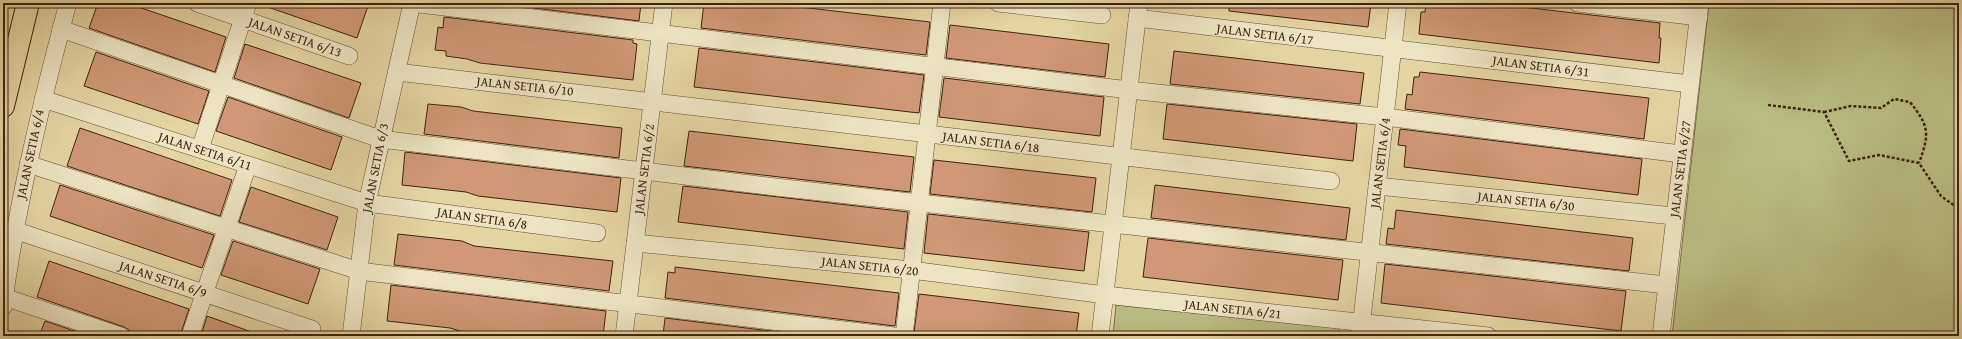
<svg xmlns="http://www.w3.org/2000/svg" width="1962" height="339" font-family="'Gentium Book Plus',serif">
	<rect width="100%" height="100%" fill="#e4d5a2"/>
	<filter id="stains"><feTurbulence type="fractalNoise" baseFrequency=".005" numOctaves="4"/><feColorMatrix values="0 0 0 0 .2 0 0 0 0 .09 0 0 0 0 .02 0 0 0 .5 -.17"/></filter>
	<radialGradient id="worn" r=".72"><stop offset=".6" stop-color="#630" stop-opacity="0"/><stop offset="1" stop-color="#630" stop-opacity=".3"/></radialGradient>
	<g fill="#b9bc82" stroke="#7c6f4a">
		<path d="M1709 3H1959V336H1672Z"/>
		<path d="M1116 305 1338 328 1344 336H1113Z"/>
	</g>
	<g fill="#d09876" stroke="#402212">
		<path d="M98 3H127L226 37 215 72 89 28Z"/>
		<path d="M262 3H369L357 38 262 5Z"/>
		<path d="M494 3H641L639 21Z"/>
		<path d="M704 3H765L930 22 926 55 701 28Z"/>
		<path d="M1229 3H1371L1368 27 1229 11Z"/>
		<path d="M1426 3H1488L1660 23 1659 38H1661L1659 63 1419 34 1421 12H1425Z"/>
		<path d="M444 17 633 40V43L637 44 633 80 480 63 467 59 446 56V51L435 50 438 27 443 28Z"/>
		<path d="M950 25 1109 44 1105 77 946 58Z"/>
		<path d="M245 44 361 83 349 118 234 78Z"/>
		<path d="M699 48 924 75 919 113 694 87Z"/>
		<path d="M1174 51 1364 73 1360 104 1170 84Z"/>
		<path d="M96 52 209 91 198 124 84 86Z"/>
		<path d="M1420 72 1649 98 1644 139 1405 109 1407 94 1412 95 1414 77H1419Z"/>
		<path d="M944 78 1104 97 1100 136 939 117Z"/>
		<path d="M228 97 342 137 331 170 216 131Z"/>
		<path d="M428 104 461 107 473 111 622 128 619 158 424 134Z"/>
		<path d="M1167 104 1357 124 1353 161 1163 139Z"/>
		<path d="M80 128 232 180 220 216 67 166Z"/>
		<path d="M1400 129 1642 159 1638 195 1404 167 1406 146 1398 145Z"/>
		<path d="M689 131 914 157 910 192 684 166Z"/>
		<path d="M405 152 621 178 617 212 478 196 466 192 402 185Z"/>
		<path d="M934 160 1096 178 1092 212 930 194Z"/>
		<path d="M60 185 214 235 202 268 50 216Z"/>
		<path d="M1155 185 1350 208 1346 240 1151 218Z"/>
		<path d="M683 186 908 212 904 249 678 222Z"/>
		<path d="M251 187 338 217 327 250 239 222Z"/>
		<path d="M1396 210 1633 238 1629 271 1386 244 1388 228 1394 229Z"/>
		<path d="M928 214 1089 232 1084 271 924 253Z"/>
		<path d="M398 234 462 241 474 246 613 261 609 291 394 265Z"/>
		<path d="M1148 238 1343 260 1338 300 1143 277Z"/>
		<path d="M233 241 320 269 308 304 221 275Z"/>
		<path d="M49 261 189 309 180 336H131L129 330 124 327 37 297Z"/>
		<path d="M1385 264 1626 291 1621 331 1381 303Z"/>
		<path d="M675 267 899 293 895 326 665 298 668 272 675 273Z"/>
		<path d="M391 285 606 311 603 336H496L463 332 450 328 387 321Z"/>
		<path d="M919 294 1079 313 1076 336H946L914 332Z"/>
		<path d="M207 316 260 335V336H201Z"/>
		<path d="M665 318 811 336H663Z"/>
		<path d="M45 321 89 336H39Z"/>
	</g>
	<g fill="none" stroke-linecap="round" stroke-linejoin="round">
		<g stroke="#694f36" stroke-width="18">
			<g id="minor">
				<path d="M197 3 349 56"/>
				<path d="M411 3 1129 90 1385 117 1681 154"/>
				<path d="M998 3 1102 15"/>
				<path d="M1577 3 1699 17"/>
				<path d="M1137 18 1690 84"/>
				<path d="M61 29 380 139 784 188 1666 285"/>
				<path d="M397 72C708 106 1019 147 1331 181"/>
				<path d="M43 99 367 203 597 233"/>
				<path d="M200 149 248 3"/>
				<path d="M28 164 359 271 894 336"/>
				<path d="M1377 186 1674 216"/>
				<path d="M14 230 312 329"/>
				<path d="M635 243 911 270 1105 295 1488 336"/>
				<path d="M4 297 121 336"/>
				<path d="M3 307C17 204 41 104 68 3"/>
				<path d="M190 336 248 165"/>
				<path d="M351 336 367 203 412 3"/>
				<path d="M624 336 664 3"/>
				<path d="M904 336 942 3"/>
				<path d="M1100 336 1139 3"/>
				<path d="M1360 336 1398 3"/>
				<path d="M1661 336 1700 3"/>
			</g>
		</g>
		<g stroke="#402212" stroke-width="24">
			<path id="major" d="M3 106 28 3"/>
		</g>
		<g stroke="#402212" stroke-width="2.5" stroke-dasharray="3 2" stroke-linecap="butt">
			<path d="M1768 105 1824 112 1849 161 1879 155 1919 163 1941 196 1959 209"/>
			<path d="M1824 112 1851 106 1881 108 1894 99 1910 102C1929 126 1930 133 1919 163"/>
		</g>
		<use href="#minor" stroke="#ede4c3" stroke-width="17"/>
		<use href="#major" stroke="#e4d5a2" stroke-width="22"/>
	</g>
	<g text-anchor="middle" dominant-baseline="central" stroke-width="3" stroke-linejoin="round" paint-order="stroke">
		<g font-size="13" fill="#402212" stroke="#ede4c3">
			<text transform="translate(1265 34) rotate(7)">JALAN SETIA 6/17</text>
			<text transform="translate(295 37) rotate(19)">JALAN SETIA 6/13</text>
			<text transform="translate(1541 66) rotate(7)">JALAN SETIA 6/31</text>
			<text transform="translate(525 86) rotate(6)">JALAN SETIA 6/10</text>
			<text transform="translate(991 142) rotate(7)">JALAN SETIA 6/18</text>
			<text transform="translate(205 151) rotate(18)">JALAN SETIA 6/11</text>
			<text transform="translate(30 154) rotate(-78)">JALAN SETIA 6/4</text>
			<text transform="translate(1380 163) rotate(-83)">JALAN SETIA 6/4</text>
			<text transform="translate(375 168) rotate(-79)">JALAN SETIA 6/3</text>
			<text transform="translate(644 169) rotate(-83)">JALAN SETIA 6/2</text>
			<text transform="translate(1680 169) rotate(-83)">JALAN SETIA 6/27</text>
			<text transform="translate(1526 201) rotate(6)">JALAN SETIA 6/30</text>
			<text transform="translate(482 218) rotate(8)">JALAN SETIA 6/8</text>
			<text transform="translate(870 266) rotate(6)">JALAN SETIA 6/20</text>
			<text transform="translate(163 279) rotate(18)">JALAN SETIA 6/9</text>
			<text transform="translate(1233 309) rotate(6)">JALAN SETIA 6/21</text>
		</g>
	</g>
	<rect width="1962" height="339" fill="none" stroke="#e4d5a2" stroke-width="16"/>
	<rect x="4" y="4" width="1954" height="331" fill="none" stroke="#402212" stroke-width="2"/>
	<rect x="8" y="8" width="1946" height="323" fill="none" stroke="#402212"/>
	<rect width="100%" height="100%" filter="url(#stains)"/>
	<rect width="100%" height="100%" fill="url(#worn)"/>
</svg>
